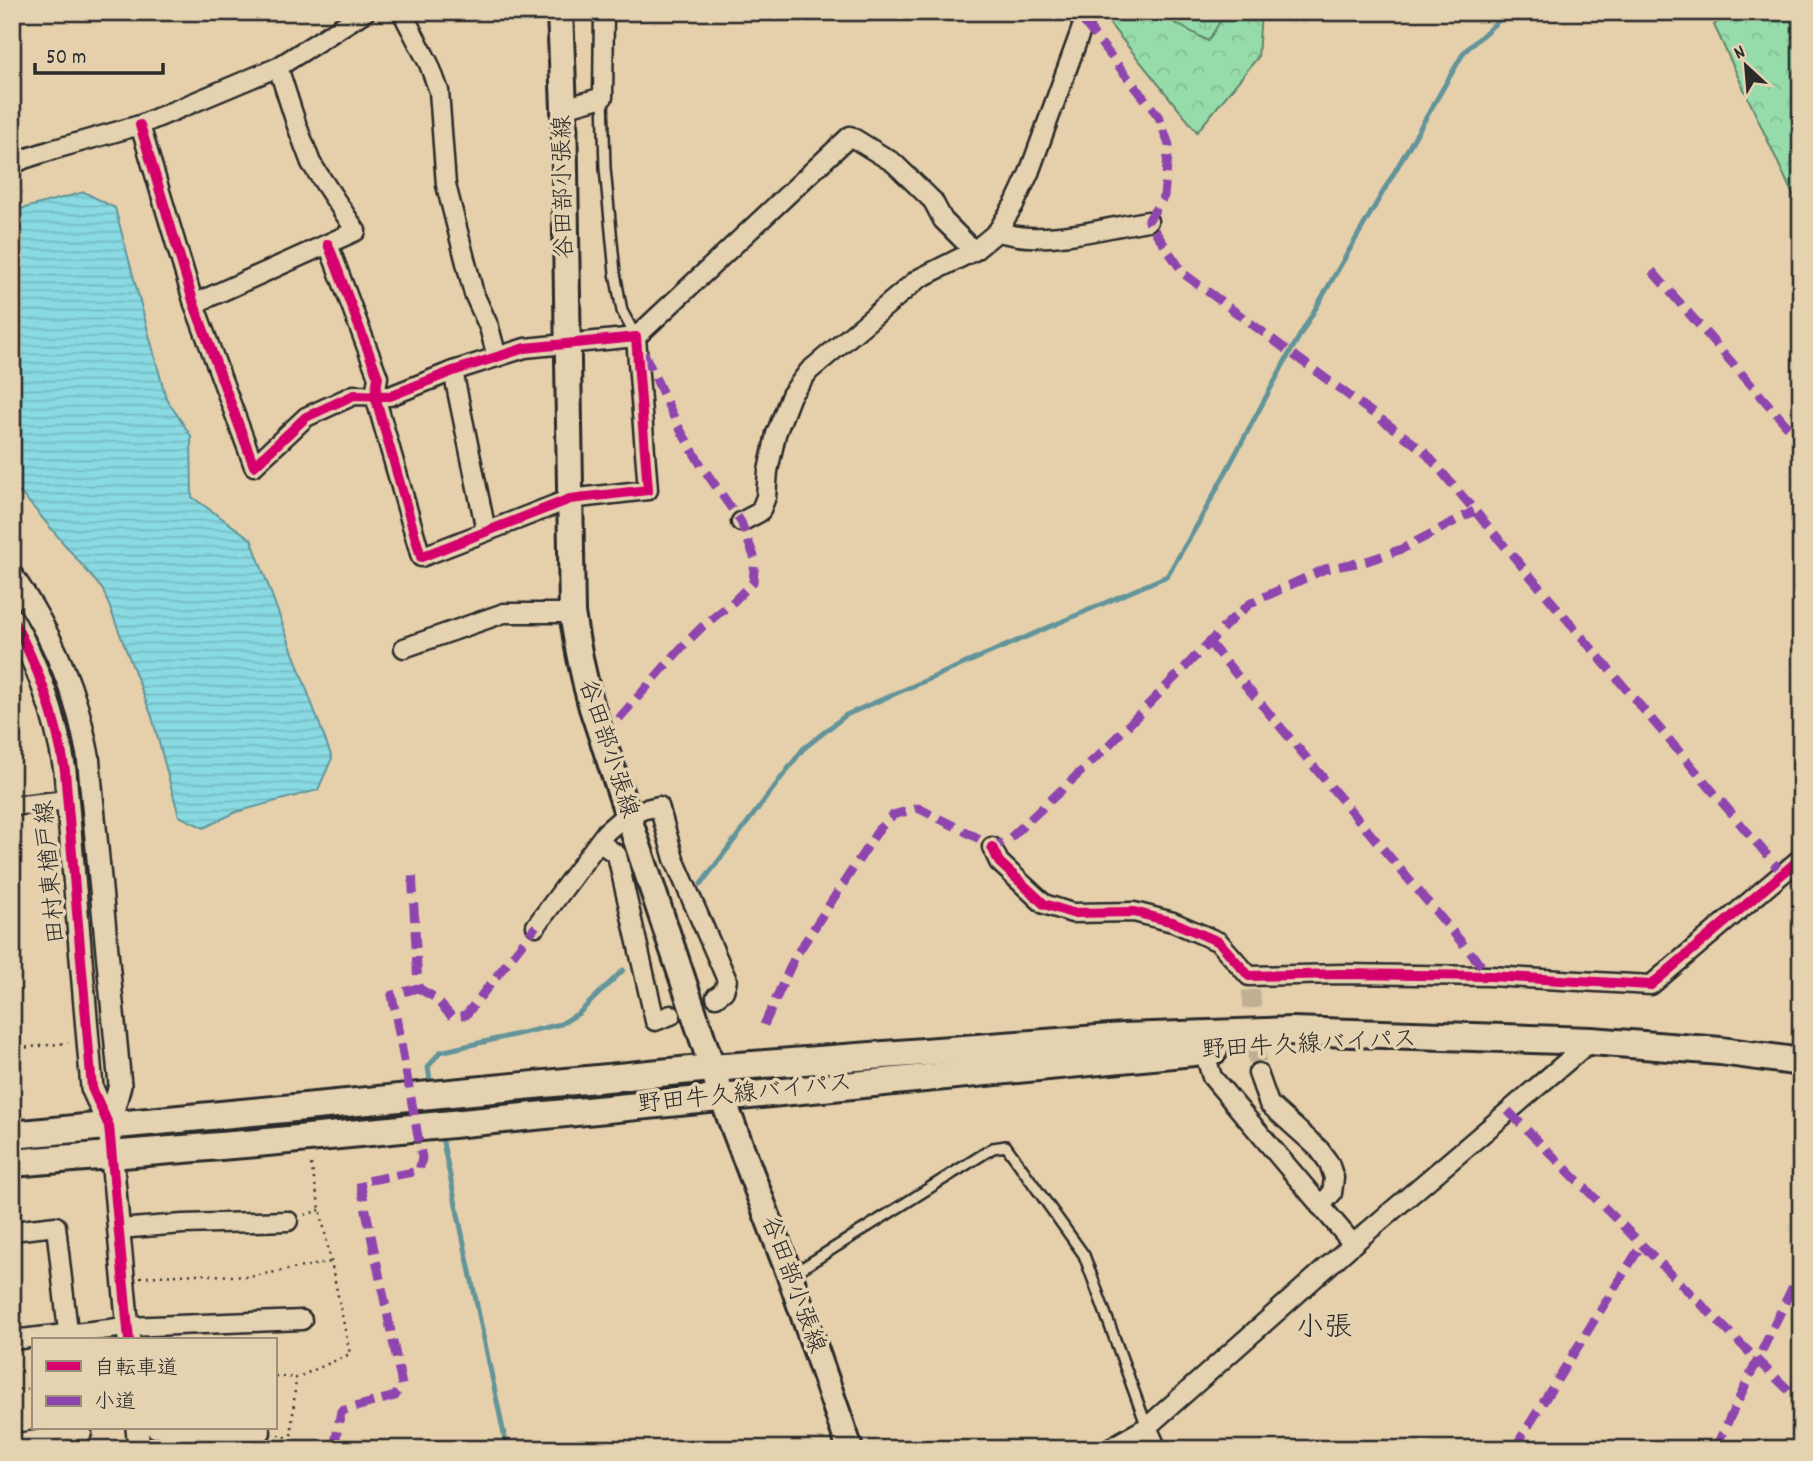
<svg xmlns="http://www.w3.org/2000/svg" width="1813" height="1461" font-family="Dekko,'Klee One',sans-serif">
	<defs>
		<pattern id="grass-tufts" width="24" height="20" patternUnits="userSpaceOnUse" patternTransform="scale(1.75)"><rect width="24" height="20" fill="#96dcaa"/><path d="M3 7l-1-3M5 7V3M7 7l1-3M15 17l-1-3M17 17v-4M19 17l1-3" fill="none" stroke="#81bd92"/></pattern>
		<pattern id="forest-crowns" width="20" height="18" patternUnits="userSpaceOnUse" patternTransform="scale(1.75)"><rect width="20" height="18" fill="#96dcaa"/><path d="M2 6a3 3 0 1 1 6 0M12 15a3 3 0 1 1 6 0" fill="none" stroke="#81bd92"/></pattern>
		<pattern id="water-rules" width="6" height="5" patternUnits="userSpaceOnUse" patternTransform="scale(1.75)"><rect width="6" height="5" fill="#89dae2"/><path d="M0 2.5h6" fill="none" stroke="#76bbc2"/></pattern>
	</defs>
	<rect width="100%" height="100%" fill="#e5d0ab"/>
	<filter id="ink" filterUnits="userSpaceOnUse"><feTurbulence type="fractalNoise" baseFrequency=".0143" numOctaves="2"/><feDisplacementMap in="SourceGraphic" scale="14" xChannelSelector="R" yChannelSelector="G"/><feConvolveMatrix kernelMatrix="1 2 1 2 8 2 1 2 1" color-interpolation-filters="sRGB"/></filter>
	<g filter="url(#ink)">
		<path fill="url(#grass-tufts)" stroke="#60846a" stroke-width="2" d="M1161 12H1261L1202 59Z"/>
		<g fill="url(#forest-crowns)" stroke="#60846a" stroke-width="2">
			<path d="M1100 12H1161L1166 18 1208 41 1226 12H1261L1258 57 1197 132Z"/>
			<path d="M1727 12H1801V212L1714 25Z"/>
		</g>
		<path fill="url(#water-rules)" stroke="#639499" stroke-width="2" d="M84 192 115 208 166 398 191 436 192 497 251 539 332 758 318 790 236 812 204 828 179 816 152 717 103 590 28 501 12 485V220L21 209Z"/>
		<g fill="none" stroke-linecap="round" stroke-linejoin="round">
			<g stroke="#639499" stroke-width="5">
				<path d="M701 884 803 749 846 715 1167 576 1199 522 1288 356 1464 52 1508 12"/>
				<path d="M431 1086 428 1067 440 1052 561 1024 579 1013 623 970"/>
				<path d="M441 1133 507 1449"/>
			</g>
			<path stroke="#c0af91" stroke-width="18" stroke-dasharray="18 9" stroke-linecap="butt" d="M1251 990 1258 1073"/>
			<g stroke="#2b2b2b" stroke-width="14">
				<g id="service">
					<path d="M603 97 605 168 615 273 622 311 636 337"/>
					<path d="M791 1275 993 1148 1006 1146 1084 1255 1147 1427"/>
				</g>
			</g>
			<g stroke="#2b2b2b" stroke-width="23">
				<g id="minor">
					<path d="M402 12 429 64 439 91 446 185 474 294 489 327 497 357"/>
					<path d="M564 108 603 97 604 12"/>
					<path d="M140 125 194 304 254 466 306 417 354 395 390 396 453 371 525 348 636 337 648 490 570 499 421 557 375 396 378 377 328 244"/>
					<path d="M12 165 24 159 55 149 140 125 278 67 365 12"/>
					<path d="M997 232 1015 203 1029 173 1084 22 1076 12"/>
					<path d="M194 304 356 231 311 163 297 126 278 67"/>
					<path d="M636 337 850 136 894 163 933 201 943 220 974 251"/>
					<path d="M453 371 486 531"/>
					<path d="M741 522 760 512 766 497 768 471 776 434 791 395 809 371 918 279 974 251 997 232C1008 234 1019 237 1029 237 1069 239 1109 227 1148 221"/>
					<path d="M404 648 504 613H572"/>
					<path d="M12 806 67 800"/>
					<path d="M599 842 617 855 655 1021 671 1015"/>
					<path d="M992 847 999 862 1044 904 1072 913 1134 912 1173 922 1219 942 1249 976 1342 974 1490 976 1651 985 1801 858"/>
					<path d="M536 926 606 832 628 813 659 806 674 859 727 980 724 991 716 997"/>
					<path d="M1204 1051 1212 1077 1353 1244"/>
					<path d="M1258 1073 1269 1104 1319 1149 1329 1163 1334 1178 1332 1193 1320 1206"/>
					<path d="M118 1229 183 1224 288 1221"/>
					<path d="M12 1231 56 1226 69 1340"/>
					<path d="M12 1340 127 1327 302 1320"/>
					<path d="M1147 1427 1157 1449"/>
					<path d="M155 1428 261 1432"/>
					<path d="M12 1444 82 1433 81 1428"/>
					<path d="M1108 1449 1147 1427 1353 1244 1591 1041"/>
				</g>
			</g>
			<g stroke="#2b2b2b" stroke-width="26">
				<g id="tertiary">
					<path d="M12 576C39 615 61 657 75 702 81 719 84 738 88 755L120 1085 109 1126"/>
					<path d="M12 619C39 667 56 717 65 771L92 1088 109 1126 129 1340"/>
					<path d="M137 1428 139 1449"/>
				</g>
			</g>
			<g stroke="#2b2b2b" stroke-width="30">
				<path id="secondary" d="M560 12 564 108 572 613C577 645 583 676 592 708L722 1097 790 1276 850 1449"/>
			</g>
			<g stroke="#2b2b2b" stroke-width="32">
				<g id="primary">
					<path d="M12 1135 712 1068 1124 1037 1292 1031 1591 1041 1721 1051 1801 1062"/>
					<path d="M12 1163 257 1143 1214 1050"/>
				</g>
			</g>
			<g stroke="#2b2b2b" stroke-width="2.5" stroke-dasharray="2 5" stroke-linecap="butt">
				<path d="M12 1049 68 1043"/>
				<path d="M305 1215 320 1210"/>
				<path d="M140 1277 196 1274 248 1277 331 1262"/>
				<path d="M275 1376 296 1378"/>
				<path d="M12 1390 33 1388"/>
				<path d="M278 1435 291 1438"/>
				<path d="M290 1449 296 1378 350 1354 310 1160"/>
			</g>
			<use href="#service" stroke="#e5d2b0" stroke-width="9"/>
			<use href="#minor" stroke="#e5d2b0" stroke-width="18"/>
			<use href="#tertiary" stroke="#e5d2b0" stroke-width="21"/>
			<use href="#secondary" stroke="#e5d2b0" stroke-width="24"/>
			<use href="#primary" stroke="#e5d2b0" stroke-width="26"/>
			<g stroke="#8e44ad" stroke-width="9" stroke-dasharray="18 9" stroke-linecap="butt">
				<path d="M1084 22 1159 117 1169 145 1164 196 1148 221 1184 274 1424 451 1783 874"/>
				<path d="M1652 271 1801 442"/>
				<path d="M1209 642 1490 976"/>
				<path d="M604 741 621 716 682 647 703 626 733 602 753 582 755 559 741 522 701 465 677 424 642 349"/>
				<path d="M418 988 434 997 452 1017 466 1015 536 926"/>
				<path d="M764 1025 795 957 879 829 893 815 918 808 976 837 992 847 1007 841 1105 749 1231 620 1251 603 1325 569 1367 561 1402 549 1474 511"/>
				<path d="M1508 1111 1757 1360 1801 1402"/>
				<path d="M334 1449 341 1411 395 1396 402 1385 360 1182 419 1171 422 1158 392 995 418 988 412 869"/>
				<path d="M1514 1449 1642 1244"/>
				<path d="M1715 1449 1801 1269"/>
			</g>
			<g stroke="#e5d2b0" stroke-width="15">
				<g id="cycleway">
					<path d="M140 125 194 304 254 466 306 417 354 395 390 396 453 371 525 348 636 337 648 490 570 499 421 557 375 396 378 377 328 244"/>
					<path d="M12 619C39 667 56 717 65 771L92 1088 109 1126 129 1340"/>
					<path d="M992 847 999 862 1044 904 1072 913 1134 912 1173 922 1219 942 1249 976 1342 974 1490 976 1651 985 1801 858"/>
				</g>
			</g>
			<use href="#cycleway" stroke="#d6006c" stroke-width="10"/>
		</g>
	</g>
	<g text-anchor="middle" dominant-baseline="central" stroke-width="7" stroke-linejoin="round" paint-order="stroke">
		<g font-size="24" fill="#2b2b2b" stroke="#e5d2b0">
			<text transform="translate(565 187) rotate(-91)">谷田部小張線</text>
			<text transform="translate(607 749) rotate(72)">谷田部小張線</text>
			<text transform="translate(52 872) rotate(-95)">田村東楢戸線</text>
			<text transform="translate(1309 1046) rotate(-3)">野田牛久線バイパス</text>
			<text transform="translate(745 1095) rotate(-6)">野田牛久線バイパス</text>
			<text transform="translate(792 1285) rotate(70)">谷田部小張線</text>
		</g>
		<g font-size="28" fill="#2b2b2b" stroke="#e5d2b0">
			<text x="1324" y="1330">小張</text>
		</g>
	</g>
	<rect width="1813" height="1461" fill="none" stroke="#e5d2b0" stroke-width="42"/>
	<rect x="21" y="21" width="1771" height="1419" fill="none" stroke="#2b2b2b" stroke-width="2.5" filter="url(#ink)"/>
	<rect x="32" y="1338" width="245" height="91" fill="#e5d2b0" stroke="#9b8f7b" stroke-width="2"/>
	<rect x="46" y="1361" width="35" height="10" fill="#d6006c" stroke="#9b8f7b" stroke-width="2"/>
	<text x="94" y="1374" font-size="21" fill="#2b2b2b">自転車道</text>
	<rect x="46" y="1396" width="35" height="10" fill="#8e44ad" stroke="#9b8f7b" stroke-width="2"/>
	<text x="94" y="1408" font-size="21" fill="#2b2b2b">小道</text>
	<g transform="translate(1746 66) rotate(334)" stroke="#e5d2b0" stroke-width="5" paint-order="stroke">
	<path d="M0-5L12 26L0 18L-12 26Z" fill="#2b2b2b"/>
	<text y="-10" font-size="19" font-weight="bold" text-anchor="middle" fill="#2b2b2b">N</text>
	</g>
	<path d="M35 63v10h128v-10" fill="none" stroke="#2b2b2b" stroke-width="3.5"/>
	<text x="46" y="63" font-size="21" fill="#2b2b2b" stroke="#e5d2b0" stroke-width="5" paint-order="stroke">50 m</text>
</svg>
